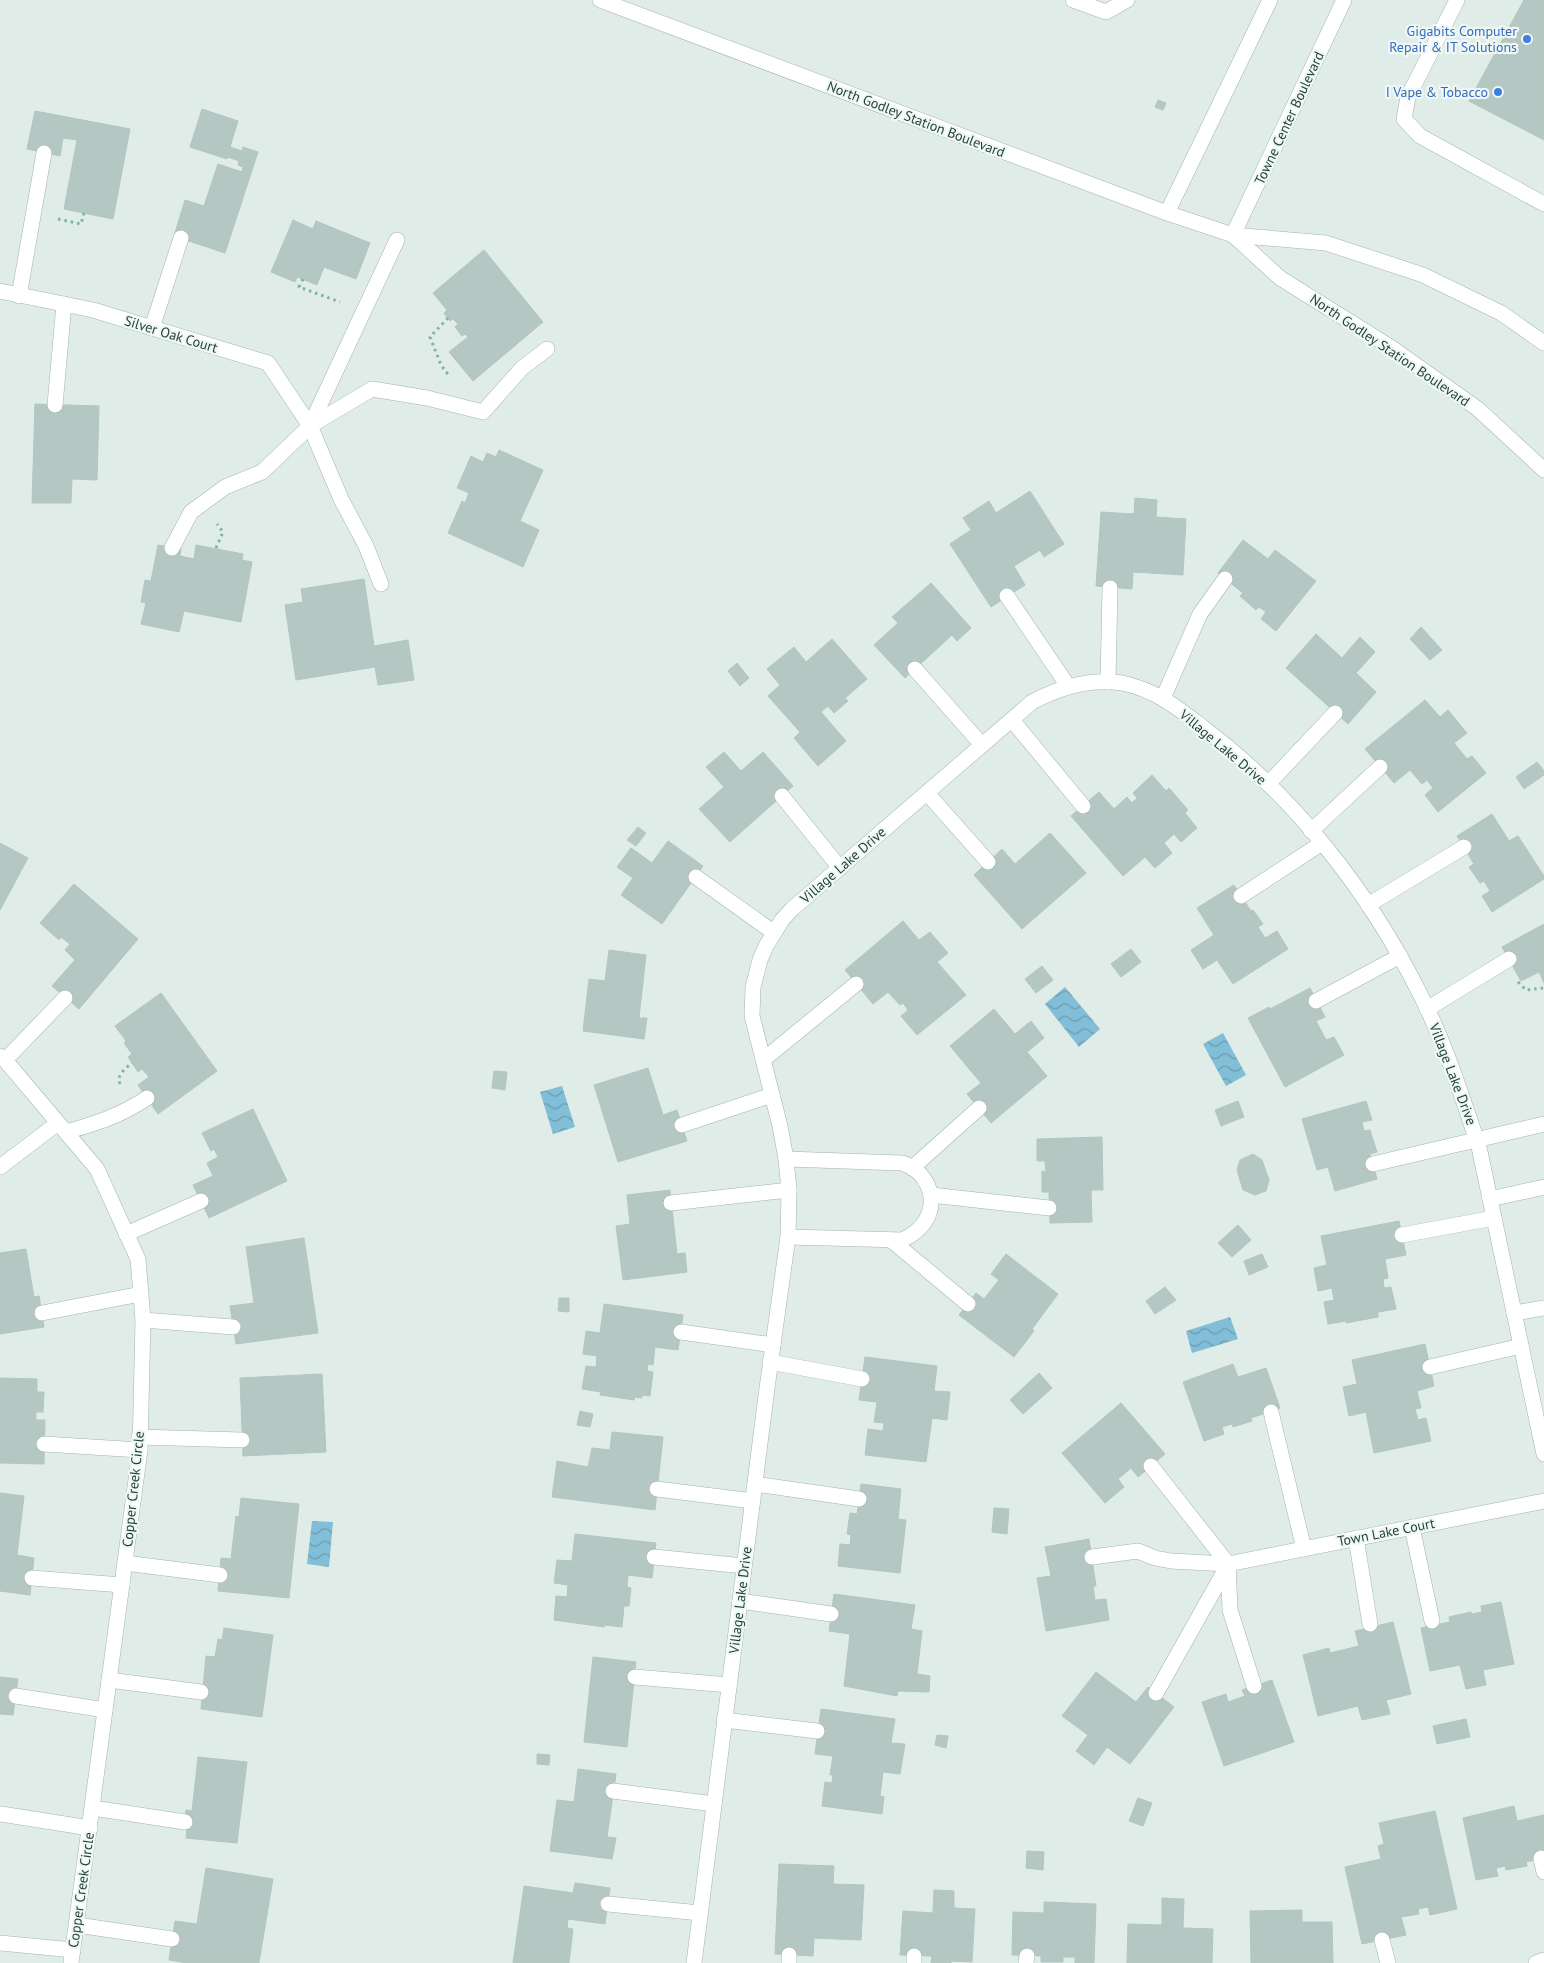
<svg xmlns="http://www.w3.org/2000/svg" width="1544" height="1963" font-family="'PT Sans',sans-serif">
	<defs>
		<pattern id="water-waves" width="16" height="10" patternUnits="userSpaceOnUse" patternTransform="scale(1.25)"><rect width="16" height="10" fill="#82bed7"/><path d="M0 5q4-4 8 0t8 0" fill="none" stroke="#6a9caf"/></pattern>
	</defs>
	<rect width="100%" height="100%" fill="#e0ece8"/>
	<g fill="url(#water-waves)">
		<path d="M1065 987 1100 1029 1079 1047 1045 1004Z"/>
		<path d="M1223 1033 1246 1075 1226 1086 1203 1044Z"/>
		<path d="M562 1086 575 1127 553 1134 540 1092Z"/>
		<path d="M1230 1317 1238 1339 1192 1353 1186 1331Z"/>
		<path d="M312 1521 333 1522 329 1567 307 1564Z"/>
	</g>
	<g fill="#b5c7c2" stroke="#b2c6c1">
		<path d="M1524 0H1544V140L1469 101Z"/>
		<path d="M1158 100 1166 103 1163 110 1155 107Z"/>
		<path d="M202 109 238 121 230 147 242 151 243 147 258 152 225 253 174 236 185 200 204 206 218 164 242 172 243 167 238 165 239 161 228 157 227 159 190 147Z"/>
		<path d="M35 111 130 129 113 219 64 209 77 140 63 138 60 156 27 149Z"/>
		<path d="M293 220 313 229 316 221 370 243 356 279 324 267 317 285 297 277 295 282 271 272Z"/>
		<path d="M484 250 543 322 473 381 449 352 468 337 465 334 462 336 455 327 458 324 453 319 450 321 444 313 447 310 433 293Z"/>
		<path d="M35 404 99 406 97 480 72 479 71 503H32Z"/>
		<path d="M499 450 543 470 520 521 539 530 523 567 448 533 462 501 465 503 469 493 457 488 471 456 483 462 487 453 496 457Z"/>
		<path d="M1030 491 1064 544 1044 557 1040 550 1014 566 1025 585 991 607 950 544 971 530 963 518 989 501 996 513Z"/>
		<path d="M1135 498 1157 500 1156 517 1186 519 1183 575 1133 572 1132 589 1096 586 1101 512 1134 514Z"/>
		<path d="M1243 540 1268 559 1275 550 1316 581 1276 631 1261 619 1266 612 1259 607 1256 610 1240 596 1243 593 1218 573Z"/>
		<path d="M158 545 181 549 180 556 194 559 196 545 243 554 242 560 252 562 241 622 184 611 179 632 141 624 146 603 141 602 145 580 151 581Z"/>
		<path d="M364 579 374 646 408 640 414 680 378 685 375 667 296 680 285 605 303 602 301 589Z"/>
		<path d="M931 583 971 628 957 641 952 635 905 678 874 645 898 623 892 617Z"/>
		<path d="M1421 627 1442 650 1430 660 1410 639Z"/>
		<path d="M1316 634 1342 658 1360 637 1375 652 1356 673 1376 692 1348 724 1286 668Z"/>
		<path d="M832 639 867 679 845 698 848 701 834 713 828 706 821 712 846 741 818 766 794 738 800 732 768 696 780 685 767 669 794 647 806 662Z"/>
		<path d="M737 663 749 678 740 686 728 671Z"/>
		<path d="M1425 700 1440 717 1448 710 1467 733 1454 743 1467 759 1472 756 1486 773 1438 812 1425 795 1433 788 1427 780 1422 784 1410 770 1394 783 1365 749Z"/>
		<path d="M724 752 741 771 763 752 793 786 730 842 699 809 724 787 706 767Z"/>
		<path d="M1537 762 1544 771V775L1524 789 1516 777Z"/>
		<path d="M1152 775 1166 791 1169 788 1188 810 1185 813 1197 828 1181 842 1174 834 1164 843 1172 853 1155 868 1145 857 1123 876 1071 816 1099 792 1114 809 1127 797 1132 803 1137 798 1133 793Z"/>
		<path d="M1492 814 1509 841 1518 836 1544 876V879L1492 912 1482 896 1490 891 1484 881 1480 883 1469 867 1474 864 1457 836Z"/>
		<path d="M638 827 646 833 636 846 627 840Z"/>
		<path d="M1050 833 1086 873 1022 929 974 875 1002 849 1015 864Z"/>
		<path d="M668 841 703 866 662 924 621 895 633 878 617 867 631 848 652 863Z"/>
		<path d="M0 843 28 858 0 910Z"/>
		<path d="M74 884 138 939 79 1009 52 986 75 960 65 950 70 944 61 937 59 940 40 923Z"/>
		<path d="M1234 885 1251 911 1253 910 1263 924 1258 927 1265 938 1277 931 1288 949 1233 984 1217 960 1203 969 1191 950 1214 935 1197 908Z"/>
		<path d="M903 921 919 940 930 932 948 953 937 962 966 995 917 1035 901 1016 908 1010 903 1003 900 1005 888 992 873 1004 845 970Z"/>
		<path d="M1544 924V983L1539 972 1521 981 1502 947Z"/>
		<path d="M1131 949 1141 962 1121 977 1111 964Z"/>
		<path d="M609 950 646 955 639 1018H647L644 1039 583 1031 589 979 605 981Z"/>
		<path d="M1042 966 1053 980 1036 993 1025 979Z"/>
		<path d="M1310 988 1325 1017 1316 1021 1326 1040 1334 1037 1344 1055 1285 1087 1248 1018 1269 1007 1270 1009Z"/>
		<path d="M161 993 217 1071 158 1114 138 1085 149 1077 142 1069 138 1072 128 1057 132 1054 124 1043 126 1041 115 1026Z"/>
		<path d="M994 1009 1015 1034 1031 1021 1044 1038 1027 1052 1047 1076 991 1123 967 1094 981 1083 950 1046Z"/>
		<path d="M648 1068 663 1115 677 1110 687 1141 618 1162 594 1085Z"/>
		<path d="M494 1071 507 1072 505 1090 492 1088Z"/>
		<path d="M1238 1101 1244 1117 1221 1126 1215 1110Z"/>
		<path d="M1366 1101 1372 1120 1362 1122 1364 1131 1370 1130 1377 1152 1370 1154 1377 1179 1335 1191 1328 1167 1317 1170 1302 1119Z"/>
		<path d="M253 1109 287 1181 209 1218 193 1185 213 1176 207 1163 218 1157 214 1149 211 1151 202 1133Z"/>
		<path d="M1102 1137 1103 1190H1091L1092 1222 1050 1223 1049 1192H1042V1171L1046 1172 1045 1161H1037V1139Z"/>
		<path d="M1253 1154 1262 1160 1269 1180 1266 1191 1255 1195 1243 1190 1237 1170 1240 1160Z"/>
		<path d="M670 1190 677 1254 685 1253 687 1272 623 1280 616 1226 630 1224 627 1195Z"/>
		<path d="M1399 1221 1406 1255 1385 1259 1388 1278 1383 1279 1384 1288 1391 1287 1396 1309 1378 1312V1317L1346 1323V1321L1328 1324 1324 1302 1334 1300 1332 1288 1318 1291 1314 1268 1327 1265 1321 1236Z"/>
		<path d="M1238 1225 1251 1240 1232 1257 1218 1243Z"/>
		<path d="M304 1238 318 1333 236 1344 230 1306 254 1303 246 1247Z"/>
		<path d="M26 1249 34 1297 39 1296 44 1327 0 1334V1253Z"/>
		<path d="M1006 1254 1058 1294 1032 1329 1034 1331 1014 1357 959 1315 976 1293 984 1299 999 1280 991 1274Z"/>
		<path d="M1262 1254 1268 1267 1249 1275 1244 1261Z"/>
		<path d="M1165 1287 1176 1300 1155 1314 1146 1301Z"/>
		<path d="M559 1298H569V1312L558 1311Z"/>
		<path d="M604 1304 683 1315 678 1350 655 1347 653 1365 648 1364 647 1371 653 1372 650 1396 642 1395V1398L635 1397 634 1400 600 1395 601 1392 582 1389 586 1366 596 1367 597 1356 583 1354 586 1331 600 1333Z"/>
		<path d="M1425 1344 1434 1386 1417 1391 1421 1408 1415 1409 1418 1420 1426 1418 1431 1441 1374 1453 1366 1412 1349 1416 1343 1387 1357 1384 1352 1360Z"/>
		<path d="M865 1357 937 1366 934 1391 950 1392 947 1420 932 1418 926 1462 865 1455 868 1429 883 1431 884 1423 874 1422 877 1402 859 1400Z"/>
		<path d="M1233 1364 1238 1377 1266 1368 1280 1408 1251 1418 1252 1421 1233 1427 1232 1424 1222 1427 1224 1434 1204 1441 1183 1382Z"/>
		<path d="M1039 1373 1052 1388 1023 1414 1010 1400Z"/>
		<path d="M322 1374 326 1452 243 1456 240 1378Z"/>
		<path d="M0 1378 37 1379V1392H44L43 1412H36V1420H45L44 1464 0 1463Z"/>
		<path d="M1121 1403 1165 1454 1138 1477 1131 1468 1118 1479 1124 1487 1105 1503 1062 1453Z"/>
		<path d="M580 1411 593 1414 590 1427 577 1425Z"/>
		<path d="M612 1432 663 1437 655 1510 552 1497 557 1461 588 1467 592 1448 610 1450Z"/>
		<path d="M861 1484 901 1489 898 1519 906 1520 900 1573 838 1566 840 1544 850 1545 851 1535 847 1534 850 1513 857 1514Z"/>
		<path d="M0 1493 24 1496 17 1555 34 1558 30 1595 0 1591Z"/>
		<path d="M241 1498 299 1504 289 1598 218 1591 221 1558 231 1559 236 1516 239 1517Z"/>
		<path d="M994 1508 1009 1509 1007 1534 992 1532Z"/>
		<path d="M575 1534 656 1543 652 1578 628 1575 627 1587 631 1588 629 1606H624L622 1627 605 1625 604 1627 554 1620 556 1596 567 1597 568 1585 554 1583 557 1560 572 1561Z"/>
		<path d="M1089 1539 1096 1586H1093L1095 1600 1106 1599 1109 1620 1046 1631 1037 1578 1051 1576 1045 1547Z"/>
		<path d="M834 1594 915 1605 911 1629 922 1631 917 1674 930 1676 929 1692 898 1691 897 1696 844 1686 850 1634 829 1631Z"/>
		<path d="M1501 1602 1514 1664 1483 1670 1486 1685 1466 1689 1460 1665 1430 1671 1421 1628 1450 1622 1449 1617 1471 1612 1472 1614 1482 1612 1481 1606Z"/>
		<path d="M1393 1622 1411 1694 1386 1700 1390 1714 1362 1720 1358 1706 1318 1716 1303 1655 1329 1648 1330 1653 1359 1646 1355 1631Z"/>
		<path d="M224 1628 273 1635 262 1717 201 1709 206 1656 215 1657 218 1639 222 1640Z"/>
		<path d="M593 1657 636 1662 627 1747 584 1742Z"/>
		<path d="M1096 1672 1136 1702 1148 1687 1174 1707 1130 1764 1107 1747 1094 1765 1076 1751 1088 1735 1062 1716Z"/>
		<path d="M0 1677 18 1679 13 1715 0 1714Z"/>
		<path d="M1272 1680 1294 1742 1224 1766 1202 1702 1226 1694 1228 1702 1245 1696 1242 1690Z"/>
		<path d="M821 1709 895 1719 891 1743 905 1744 900 1774 883 1772 880 1796 884 1797 882 1814 822 1806 825 1782 832 1783 833 1775H830L833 1756 815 1754Z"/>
		<path d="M1466 1719 1470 1737 1437 1744 1433 1726Z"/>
		<path d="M937 1735 948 1736 946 1748 935 1745Z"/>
		<path d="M537 1754 550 1755 549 1765 537 1764Z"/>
		<path d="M198 1757 247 1762 237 1843 186 1838 187 1829H184L186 1810 192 1811Z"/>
		<path d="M578 1769 616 1774 607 1837 616 1838 612 1859 550 1851 557 1800 574 1802Z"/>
		<path d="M1138 1798 1152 1803 1143 1826 1129 1821Z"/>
		<path d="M1514 1806 1517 1821 1544 1815V1858L1526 1862 1527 1866 1506 1870 1505 1866 1496 1868 1498 1876 1476 1880 1463 1818Z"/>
		<path d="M1435 1811 1457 1909 1430 1915 1428 1907 1418 1909 1419 1914 1401 1917 1406 1935 1362 1944 1345 1867 1381 1859 1378 1846 1384 1844 1379 1823Z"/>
		<path d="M1027 1851 1044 1852 1043 1870 1026 1868Z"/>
		<path d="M779 1864 834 1866 833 1884 864 1885 861 1940 814 1938 813 1956 775 1954Z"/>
		<path d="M206 1868 273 1879 259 1963H187L169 1960 175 1921 197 1924Z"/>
		<path d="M575 1883 610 1888 605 1924 568 1919 567 1928 573 1929 569 1963H513L524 1886 573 1893Z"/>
		<path d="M934 1890 954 1891V1908L975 1909 972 1962 951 1961V1963H931L932 1956 900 1955 903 1911 933 1913Z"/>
		<path d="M1162 1898 1184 1899 1183 1928 1213 1929 1212 1963H1127L1128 1924 1162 1925Z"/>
		<path d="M1044 1902 1096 1904 1094 1963H1075V1957H1063V1962H1041V1956L1012 1955 1013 1912 1044 1913Z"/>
		<path d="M1302 1910V1922H1332L1333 1963H1251L1250 1911Z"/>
	</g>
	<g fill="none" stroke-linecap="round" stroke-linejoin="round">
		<g stroke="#a2b4b0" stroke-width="16">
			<g id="minor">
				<path d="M600 0 1167 213 1233 235 1326 243 1423 275 1501 313 1544 343"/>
				<path d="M1073 0 1106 12 1127 0"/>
				<path d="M1457 0 1408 97 1404 119 1420 136 1544 204"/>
				<path d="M1167 213 1270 0"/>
				<path d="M1233 235 1280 278 1392 348 1478 409 1544 470"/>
				<path d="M1233 235 1344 0"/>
				<path d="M0 291 93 310 268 363 310 426 341 499 366 546 381 584"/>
				<path d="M19 296 44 153"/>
				<path d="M152 328 181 238"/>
				<path d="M55 405 64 304"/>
				<path d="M310 426 397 240"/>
				<path d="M172 548 191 512 225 487 262 472 310 426 372 389 427 398 483 412 522 368 547 349"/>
				<path d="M1007 596 1068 686"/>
				<path d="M915 669 982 745"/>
				<path d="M1108 682 1110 588"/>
				<path d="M1163 698 1200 614 1225 579"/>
				<path d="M1012 720 1083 806"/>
				<path d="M1268 784 1335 713"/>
				<path d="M927 793 988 862"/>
				<path d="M782 796 840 868"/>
				<path d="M1311 831 1380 767"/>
				<path d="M696 877 773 932"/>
				<path d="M1241 896 1322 843"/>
				<path d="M1368 905 1464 847"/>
				<path d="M1316 1001 1400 956"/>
				<path d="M1427 1009 1509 959"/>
				<path d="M0 1056 5 1060 97 1169 138 1259 143 1320 140 1450 71 1963"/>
				<path d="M5 1060 65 998"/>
				<path d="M763 1060 856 984"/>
				<path d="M682 1125 772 1095"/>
				<path d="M66 1132C97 1123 120 1116 147 1098"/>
				<path d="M786 1159 902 1163C926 1170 939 1198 926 1220 920 1230 911 1236 902 1240L788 1237"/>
				<path d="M1373 1164 1544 1124"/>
				<path d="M0 1167 58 1123"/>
				<path d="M912 1168 979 1108"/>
				<path d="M931 1195 1049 1208"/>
				<path d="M1490 1199 1544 1187"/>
				<path d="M671 1203 789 1190"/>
				<path d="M126 1234 201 1201"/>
				<path d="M1402 1235 1494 1218"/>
				<path d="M891 1240 968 1304"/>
				<path d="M42 1313 141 1294"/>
				<path d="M1514 1313 1544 1308"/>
				<path d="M143 1320 233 1327"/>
				<path d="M681 1332 773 1345"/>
				<path d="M770 1362 862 1379"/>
				<path d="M1430 1367 1521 1346"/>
				<path d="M1271 1412 1304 1549"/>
				<path d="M139 1437 242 1440"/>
				<path d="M44 1444 140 1450"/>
				<path d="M1151 1466 1228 1564 1230 1610 1254 1686"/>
				<path d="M755 1484 859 1499"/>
				<path d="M657 1489 753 1501"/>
				<path d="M1412 1527 1432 1621"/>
				<path d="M1356 1538 1370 1624"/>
				<path d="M654 1557 744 1566"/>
				<path d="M1092 1557 1138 1551 1155 1558 1171 1561 1228 1564 1544 1501"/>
				<path d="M125 1563 220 1575"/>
				<path d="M32 1578 122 1585"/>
				<path d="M740 1601 831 1614"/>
				<path d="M635 1677 729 1685"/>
				<path d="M109 1680 201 1692"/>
				<path d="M1156 1693 1228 1565"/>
				<path d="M16 1696 105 1710"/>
				<path d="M724 1720 817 1731"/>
				<path d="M613 1791 714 1804"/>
				<path d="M93 1808 185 1822"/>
				<path d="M1 1814 90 1828"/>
				<path d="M1541 1858 1544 1872"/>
				<path d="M608 1904 700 1913"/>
				<path d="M77 1925 172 1939"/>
				<path d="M1382 1940 1388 1963"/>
				<path d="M0 1943 73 1950"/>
				<path d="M694 1963 767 1388 788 1237 789 1190 786 1159 780 1126 752 1016 753 987 760 960 766 946 782 920 792 909 1032 702C1060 687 1090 678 1122 683 1153 689 1177 707 1201 726 1293 795 1368 890 1419 992 1445 1042 1461 1094 1479 1147L1544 1454"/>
				<path d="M789 1963V1955"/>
				<path d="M914 1963V1956"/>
				<path d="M1026 1963 1027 1956"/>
				<path d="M1536 1963 1544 1960"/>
			</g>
		</g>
		<g stroke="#7db3a9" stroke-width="3" stroke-dasharray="2.5 4" stroke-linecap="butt">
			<path d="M58 219 81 224 84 213"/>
			<path d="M303 279 299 287 340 302"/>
			<path d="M448 318 430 337 441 365 450 377"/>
			<path d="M216 548 223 532 217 524"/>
			<path d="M1518 982 1526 990 1544 988"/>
			<path d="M120 1084C116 1075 125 1069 132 1063"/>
		</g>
		<use href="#minor" stroke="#fff" stroke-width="15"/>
	</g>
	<g fill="#3f7fe0" stroke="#f0f8f6" stroke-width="2">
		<circle cx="1527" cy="39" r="5"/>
		<circle cx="1498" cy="92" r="5"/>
	</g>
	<g text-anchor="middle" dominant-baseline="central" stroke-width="4.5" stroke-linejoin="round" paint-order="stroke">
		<g font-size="14" fill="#366cbe" stroke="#f0f8f6" text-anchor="end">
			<text x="1517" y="31">Gigabits Computer<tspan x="1517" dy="16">Repair &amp; IT Solutions</tspan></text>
			<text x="1488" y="92">I Vape &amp; Tobacco</text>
		</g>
		<g font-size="14" fill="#1f3e3a" stroke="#f0f8f6">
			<text transform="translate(1289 118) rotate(-65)">Towne Center Boulevard</text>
			<text transform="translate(916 119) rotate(21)">North Godley Station Boulevard</text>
			<text transform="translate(171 334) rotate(17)">Silver Oak Court</text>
			<text transform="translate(1390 350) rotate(34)">North Godley Station Boulevard</text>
			<text transform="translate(1223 747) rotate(40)">Village Lake Drive</text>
			<text transform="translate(843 865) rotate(-41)">Village Lake Drive</text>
			<text transform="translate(1453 1074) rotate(69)">Village Lake Drive</text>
			<text transform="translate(133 1489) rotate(-84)">Copper Creek Circle</text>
			<text transform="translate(1386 1532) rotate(-11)">Town Lake Court</text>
			<text transform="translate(740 1600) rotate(-83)">Village Lake Drive</text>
			<text transform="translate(81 1890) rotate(-82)">Copper Creek Circle</text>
		</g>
	</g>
</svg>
